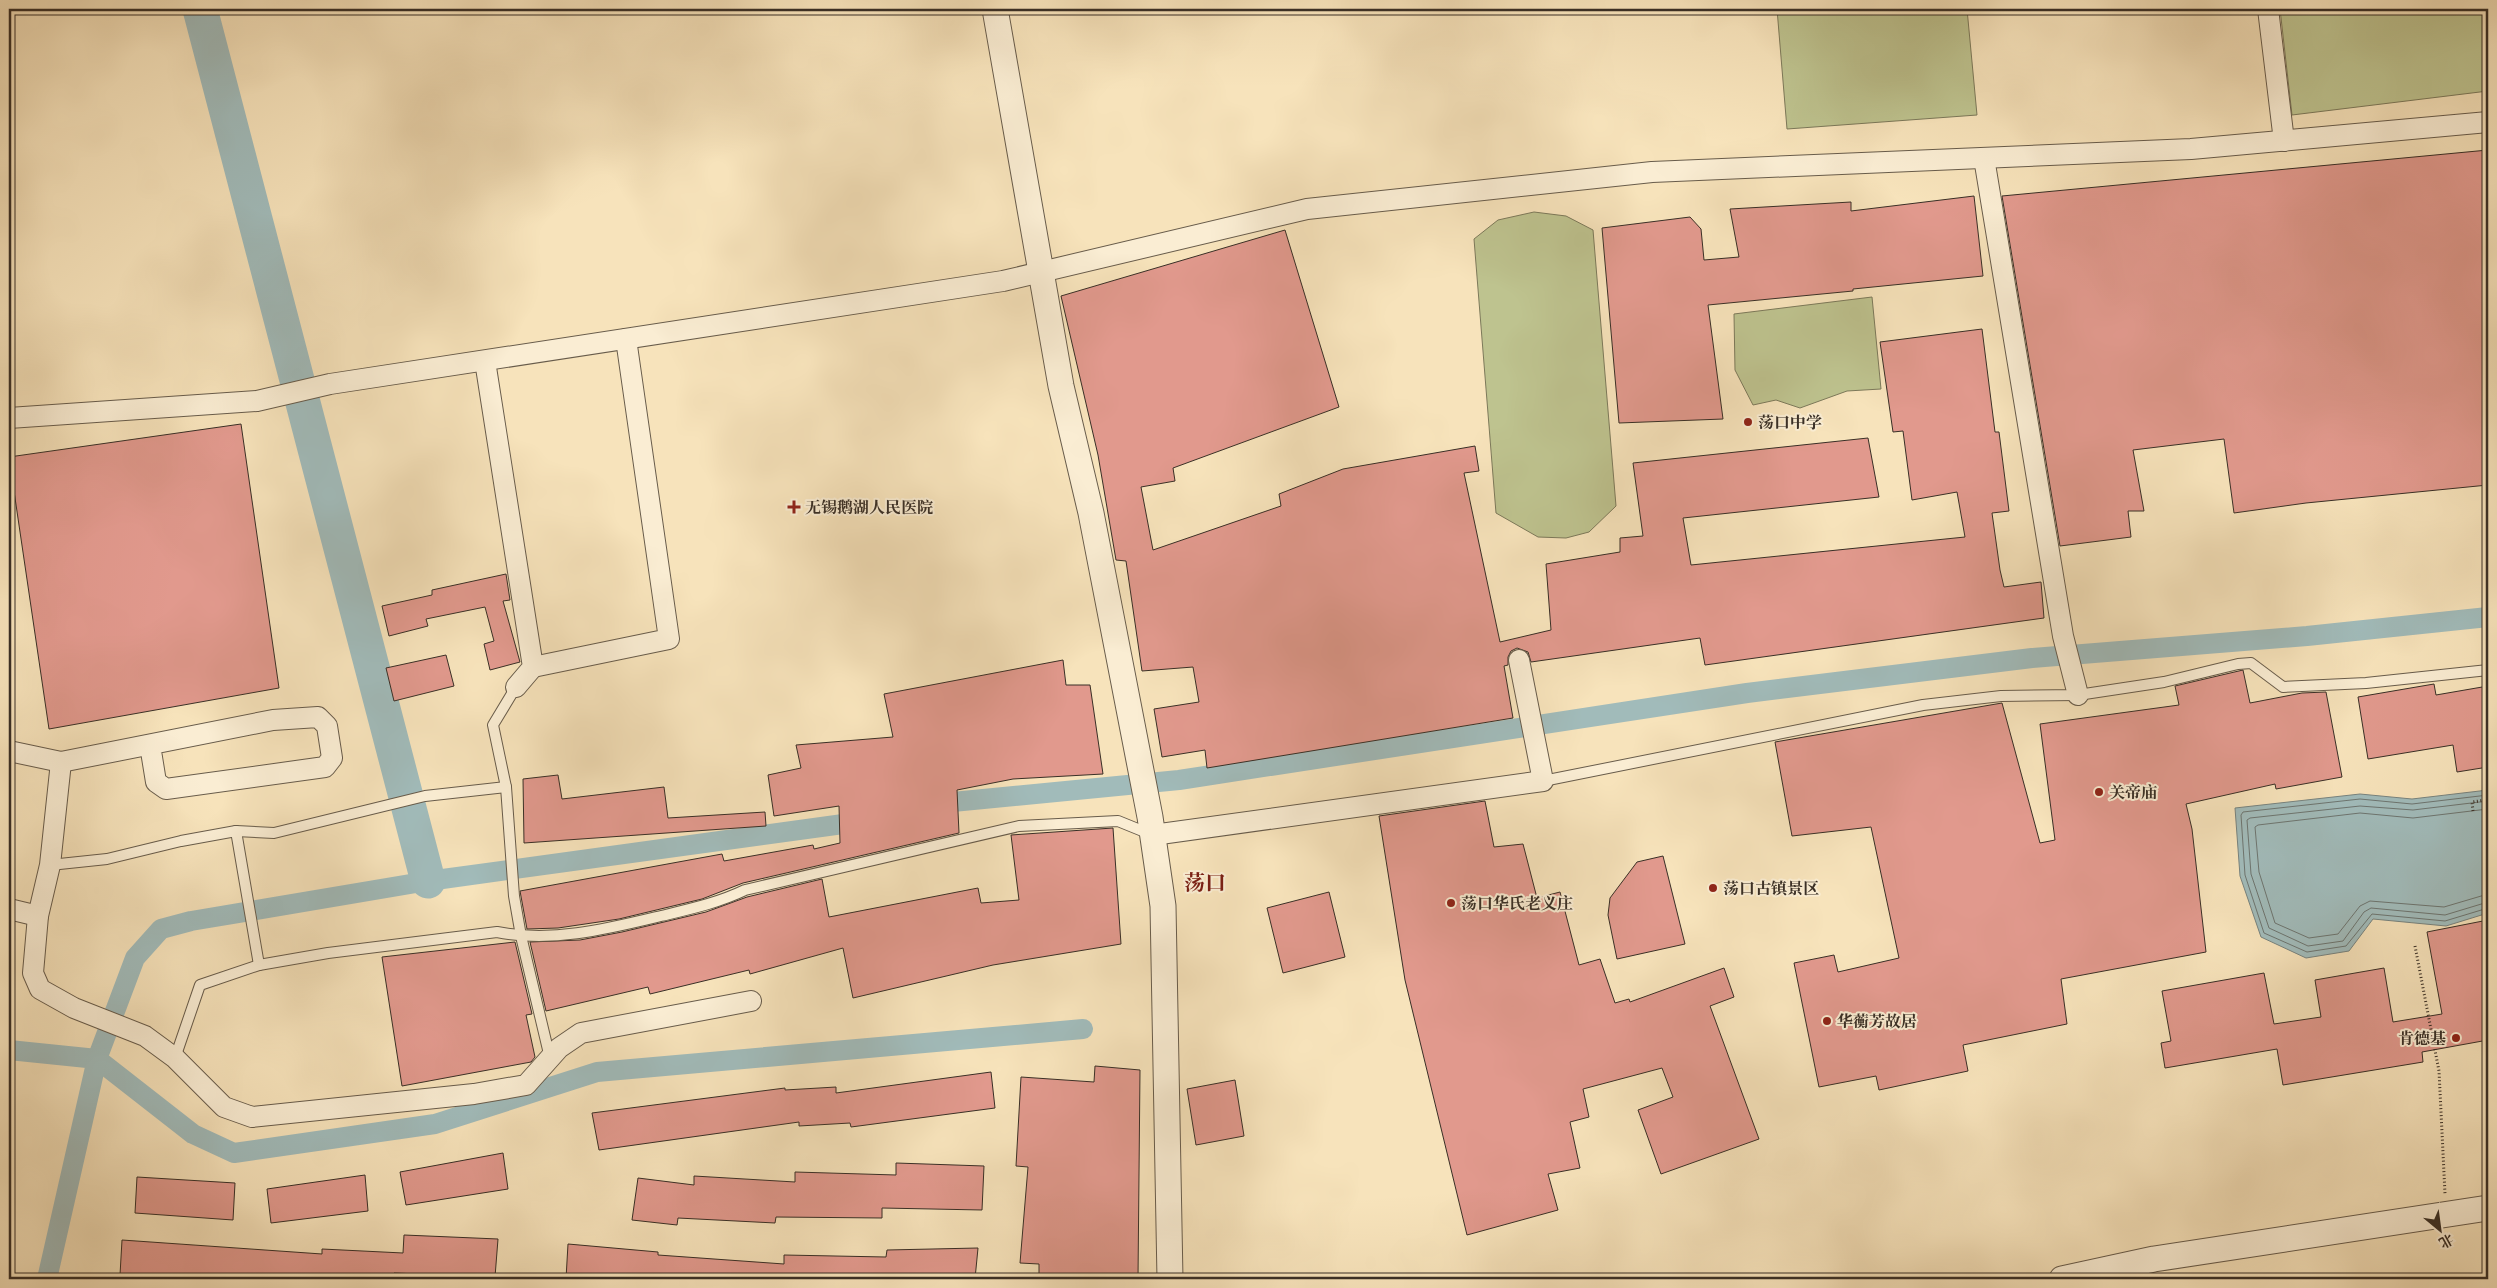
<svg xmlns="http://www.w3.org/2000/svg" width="2497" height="1288" font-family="'EB Garamond','Noto Serif SC',serif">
	<rect width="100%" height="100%" fill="#f7e3bb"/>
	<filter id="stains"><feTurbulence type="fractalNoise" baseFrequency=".004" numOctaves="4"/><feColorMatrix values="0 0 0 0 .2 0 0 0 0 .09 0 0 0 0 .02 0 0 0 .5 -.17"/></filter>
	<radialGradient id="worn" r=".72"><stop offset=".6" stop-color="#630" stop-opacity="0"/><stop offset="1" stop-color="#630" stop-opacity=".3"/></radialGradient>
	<g fill="#bec38f" stroke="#7c795a">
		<path d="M1777 9H1967L1977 115 1787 129Z"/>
		<path d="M2280 9H2488V91L2292 115Z"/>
		<path d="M1534 212 1566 216 1593 230 1616 506 1589 532 1566 538 1538 537 1496 513 1474 239 1498 220Z"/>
		<path d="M1872 297 1881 389 1847 391 1800 408 1776 400 1753 405 1735 370 1734 314Z"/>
	</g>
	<path fill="#a1bbba" stroke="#77837f" d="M2488 790V913L2446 926 2373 919 2349 951 2306 958 2261 937 2240 876 2235 808 2360 794 2412 799Z"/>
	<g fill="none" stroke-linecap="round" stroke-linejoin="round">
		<g stroke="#6d7570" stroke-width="1">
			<path d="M2488 795 2412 804 2360 799 2243 812 2241 815 2245 875 2264 933 2307 952 2346 946 2372 914 2445 921 2488 908"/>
			<path d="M2488 801 2413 810 2360 806 2250 818 2247 820 2251 874 2269 928 2308 946 2343 941 2364 912 2371 908 2445 915 2488 902"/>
			<path d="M2488 809 2413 818 2360 813 2258 825 2255 827 2259 872 2275 923 2309 938 2338 934 2360 906 2370 901 2444 907 2488 894"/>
		</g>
		<g stroke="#a1bbba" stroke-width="20">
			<path d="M932 804 1179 780 1747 693 2032 658 2307 636 2488 617"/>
			<path d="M9 1050 97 1059 193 1134 234 1153 435 1124 597 1072 1083 1029"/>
			<path d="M47 1279 97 1059 135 958 161 929 191 921 428 881 865 821"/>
		</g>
		<path stroke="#a1bbba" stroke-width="35" d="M200 9 428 881"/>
	</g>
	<g fill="#e1998d" stroke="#392f26">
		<path d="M2488 150V485L2306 503 2234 513 2224 439 2133 450 2144 511H2128L2131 537 2060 546 2002 196Z"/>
		<path d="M1974 196 1983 276 1853 289V291L1708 305 1723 419 1619 423 1602 228 1690 217 1701 229 1704 260 1739 257 1730 209 1851 202V211Z"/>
		<path d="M1285 230 1339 407 1173 468 1175 481 1141 487 1153 550 1281 506 1279 494 1343 469 1475 446 1479 471 1464 473 1500 642 1551 630 1546 564 1620 552V538L1643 536 1633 463 1868 438 1879 497 1683 518 1691 565 1965 537 1957 492 1912 500 1903 431 1893 432 1880 342 1982 329 1995 432H1999L2009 511 1992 513 2000 570 2004 587 2041 582 2044 618 1705 665 1700 638 1531 662 1528 652 1517 648 1511 651 1508 657V665L1504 666 1513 718 1207 768 1205 750 1162 757 1154 709 1199 702 1193 667 1142 671 1126 561 1116 560 1098 455 1061 296Z"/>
		<path d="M241 424 279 688 49 729 9 457Z"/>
		<path d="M506 574 510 600 503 601 520 662 490 670 484 644 494 641 485 607 426 619 428 626 389 636 382 606 432 595V590Z"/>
		<path d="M446 655 454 686 394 701 386 668Z"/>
		<path d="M1063 660 1066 685H1090L1103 774 1013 779 957 790 959 833 743 883 702 899 619 919 558 928 527 929 520 891 722 854 724 861 813 845 814 849 840 843 839 806 774 816 768 775 801 768 796 745 893 737 884 694Z"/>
		<path d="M2243 670 2250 703 2302 693 2326 692 2342 777 2276 789 2275 784 2186 804 2192 829 2206 952 2061 979 2067 1024 1963 1045 1968 1071 1879 1090 1876 1076 1819 1087 1794 963 1834 955 1838 972 1899 958 1871 827 1792 836 1775 742 2002 703 2040 843 2055 840 2040 724 2179 705 2175 686Z"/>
		<path d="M2434 684 2436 695 2488 686V767L2457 772 2453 745 2368 759 2358 697Z"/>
		<path d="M558 775 562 799 664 787 668 818 765 812 766 826 524 843 523 779Z"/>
		<path d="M1485 801 1494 847 1523 844 1537 898 1560 892 1579 965 1600 959 1615 1003 1629 999 1630 1002 1724 968 1734 997 1710 1006 1759 1139 1661 1174 1638 1110 1673 1097 1662 1068 1583 1089 1589 1117 1570 1122 1580 1168 1548 1174 1558 1210 1467 1235 1405 980 1379 816Z"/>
		<path d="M1113 828 1121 944 993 965 853 998 843 948 750 974 749 970 650 994 648 987 546 1011 530 942 580 940 622 932 706 912 747 897 822 879 829 917 978 888 981 903 1019 900 1011 835Z"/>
		<path d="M1663 856 1685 944 1617 959 1608 915 1610 898 1637 862Z"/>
		<path d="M1329 892 1345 957 1283 973 1267 908Z"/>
		<path d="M2488 920V1040L2422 1052 2423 1062 2283 1085 2277 1049 2165 1068 2161 1043 2171 1041 2162 991 2264 973 2274 1024 2321 1017 2315 980 2384 968 2393 1022 2442 1014 2427 932Z"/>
		<path d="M515 942 532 1014 526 1015 535 1057 531 1062 402 1086 382 957Z"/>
		<path d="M1095 1066 1140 1070 1138 1279H1039V1264L1020 1263 1028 1167 1016 1166 1021 1077 1094 1082Z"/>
		<path d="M991 1072 995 1108 851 1127 850 1123 799 1126V1122L599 1150 592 1113 785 1088V1090L836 1087V1093Z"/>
		<path d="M1235 1080 1244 1136 1196 1145 1187 1089Z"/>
		<path d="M503 1153 508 1189 406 1205 400 1172Z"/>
		<path d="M896 1163 984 1166 982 1210 882 1208V1218L776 1217 775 1223 678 1218 677 1225 632 1220 638 1178 694 1185V1176L795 1182V1172L896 1175Z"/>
		<path d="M365 1175 368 1211 271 1223 267 1189Z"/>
		<path d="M137 1177 235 1183 233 1220 135 1213Z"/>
		<path d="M404 1235 498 1239 495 1277 394 1273V1279H173L120 1275 122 1240 322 1254V1249L403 1253Z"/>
		<path d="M568 1244 658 1252V1255L784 1264V1255L886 1257 887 1250 978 1248 975 1279H566Z"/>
	</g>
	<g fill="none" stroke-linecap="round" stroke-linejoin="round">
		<g stroke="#685c4b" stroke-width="12">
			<g id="service">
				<path d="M516 687 493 725 506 787 514 896 521 936 550 1058"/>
				<path d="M1543 781 1923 705 2001 696 2078 695 2164 682 2238 664 2251 663 2283 687 2366 683 2488 670"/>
				<path d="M236 831 259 965"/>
				<path d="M50 865 107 859 181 841 236 831 274 833 425 796 506 787"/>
				<path d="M175 1058 200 985 259 965 328 953 497 932C552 943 607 929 661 916 690 909 718 903 745 890L1019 826 1118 821 1150 834"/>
			</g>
		</g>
		<g stroke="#685c4b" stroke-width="22">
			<g id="minor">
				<path d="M2268 9 2284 141"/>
				<path d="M1984 158 2063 636 2078 695"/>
				<path d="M485 361 533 667 516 687"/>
				<path d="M9 418 257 401 330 384 1003 281 1307 209 1652 172 2191 149 2488 122"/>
				<path d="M533 667 669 639 626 339"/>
				<path d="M9 751 61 762 273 720 318 717 327 726 332 758 325 767 166 789 156 782 150 745"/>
				<path d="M61 762 50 865 38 916 33 973 40 989 74 1008 145 1036 175 1058 224 1107 252 1117 474 1094 526 1085 559 1048 581 1033 751 1001"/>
				<path d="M1153 835 1543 781 1519 660"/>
				<path d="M9 909 38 916"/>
			</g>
		</g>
		<g stroke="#685c4b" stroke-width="27">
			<g id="tertiary">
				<path d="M995 9 1061 386 1091 513 1150 817 1163 906 1170 1279"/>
				<path d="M2062 1279 2154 1259 2488 1208"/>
			</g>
		</g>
		<g stroke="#392f26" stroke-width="3" stroke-dasharray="1 2.5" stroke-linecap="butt">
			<path d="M2488 775H2486L2488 783"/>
			<path d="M2473 811 2472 802 2486 800 2484 795 2488 794"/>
			<path d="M2415 946 2439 1071 2445 1194"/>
		</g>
		<use href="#service" stroke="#faedd3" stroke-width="10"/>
		<use href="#minor" stroke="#faedd3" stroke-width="20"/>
		<use href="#tertiary" stroke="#faedd3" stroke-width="25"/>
	</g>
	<g fill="#8f2418" stroke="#faedd3" stroke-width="2">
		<circle cx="1748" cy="422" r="5"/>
		<path d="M791.5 499.5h5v5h5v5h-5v5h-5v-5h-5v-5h5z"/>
		<circle cx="2099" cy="792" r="5"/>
		<circle cx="1713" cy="888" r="5"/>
		<circle cx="1451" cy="903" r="5"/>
		<circle cx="1827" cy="1021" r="5"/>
		<circle cx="2456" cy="1038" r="5"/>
	</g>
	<g text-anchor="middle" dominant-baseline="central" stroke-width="4" stroke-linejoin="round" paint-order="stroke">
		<g font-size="16" font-weight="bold" fill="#392f26" stroke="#faedd3" text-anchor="start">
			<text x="1758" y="422">荡口中学</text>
			<text x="805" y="507">无锡鹅湖人民医院</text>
			<text x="2109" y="792">关帝庙</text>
			<text x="1723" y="888">荡口古镇景区</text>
			<text x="1461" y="903">荡口华氏老义庄</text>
			<text x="1837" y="1021">华蘅芳故居</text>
			<text x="2446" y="1038" text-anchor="end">肯德基</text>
		</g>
		<g font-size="21" font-weight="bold" fill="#7a1f14" stroke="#faedd3">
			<text x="1205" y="882">荡口</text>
		</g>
	</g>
	<rect width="2497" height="1288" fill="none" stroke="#f7e3bb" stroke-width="30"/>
	<rect x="10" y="10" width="2477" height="1268" fill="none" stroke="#392f26" stroke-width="2.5"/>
	<rect x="15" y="15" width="2467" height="1258" fill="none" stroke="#392f26"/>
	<g transform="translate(2440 1230) rotate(151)" stroke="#faedd3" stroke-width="4" paint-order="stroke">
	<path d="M0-4L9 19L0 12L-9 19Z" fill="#392f26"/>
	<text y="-8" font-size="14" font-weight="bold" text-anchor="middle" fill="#392f26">北</text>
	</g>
	<rect width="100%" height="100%" filter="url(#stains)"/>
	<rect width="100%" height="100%" fill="url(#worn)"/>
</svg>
